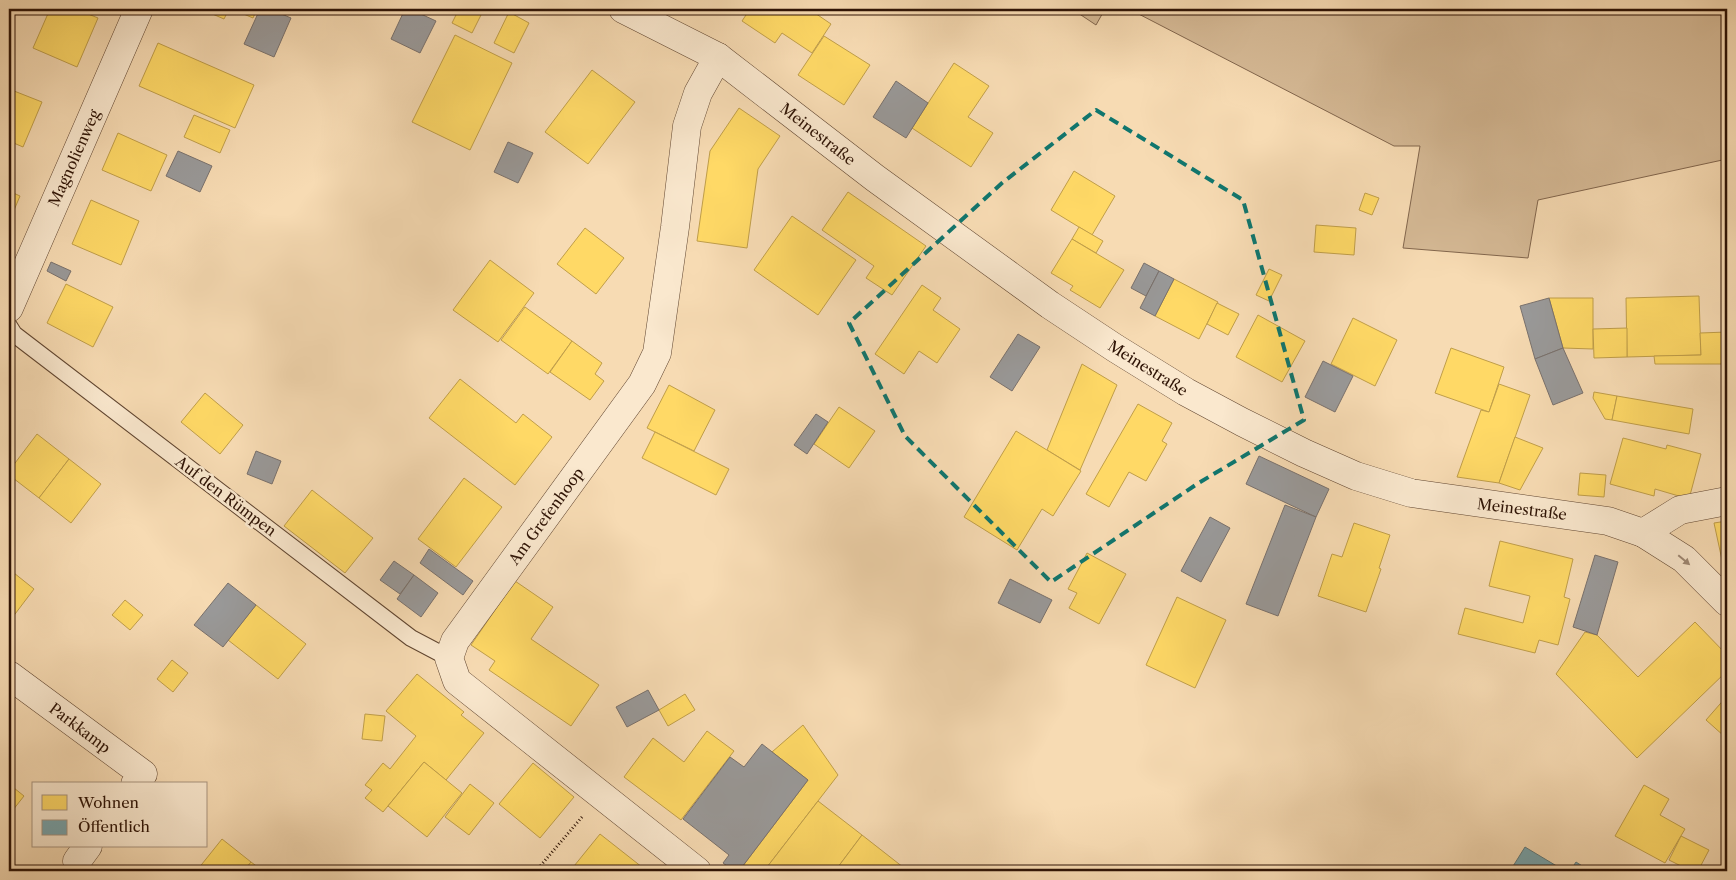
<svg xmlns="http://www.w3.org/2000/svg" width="1736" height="880" font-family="'Libre Caslon Text',serif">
	<rect width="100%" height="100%" fill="#f7dbb3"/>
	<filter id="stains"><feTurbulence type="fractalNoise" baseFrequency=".004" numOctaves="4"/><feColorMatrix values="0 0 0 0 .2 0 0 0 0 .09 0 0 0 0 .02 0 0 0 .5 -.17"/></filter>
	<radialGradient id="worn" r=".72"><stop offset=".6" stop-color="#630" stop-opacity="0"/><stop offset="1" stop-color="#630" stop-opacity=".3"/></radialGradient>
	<g fill="#d5b995" stroke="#82664d">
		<path d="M1072 9H1105L1096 25Z"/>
		<path d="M1129 9H1727V159L1538 200 1528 258 1403 248 1420 146H1394Z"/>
	</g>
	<g fill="#ffd966" stroke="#c09e49">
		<path d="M50 9H76L98 18 77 67 33 48Z"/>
		<path d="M201 9H229L224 19Z"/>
		<path d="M232 9H257L253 18Z"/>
		<path d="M459 9H484L472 33 452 23Z"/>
		<path d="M750 9H809L831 24 812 53 782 33 775 43 742 21Z"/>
		<path d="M509 12 529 23 514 53 494 43Z"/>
		<path d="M455 35 512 63 470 150 412 122Z"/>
		<path d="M824 36 870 65 844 105 798 75Z"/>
		<path d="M158 43 254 85 235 128 139 86Z"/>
		<path d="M954 63 989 86 968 117 993 133 971 167 912 128Z"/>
		<path d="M592 70 635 102 588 164 545 132Z"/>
		<path d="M9 89 42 102 23 147 9 141Z"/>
		<path d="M739 108 780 136 758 169 747 248 697 241 710 151Z"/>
		<path d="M194 115 230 130 220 153 184 137Z"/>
		<path d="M118 133 167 155 151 191 102 170Z"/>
		<path d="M1074 171 1115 196 1092 235 1051 210Z"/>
		<path d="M9 191 20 196 9 222Z"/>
		<path d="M848 192 926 246 892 295 866 278 874 266 822 230Z"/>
		<path d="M1365 193 1379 198 1372 215 1359 210Z"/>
		<path d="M91 200 139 221 121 265 72 244Z"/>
		<path d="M792 216 856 260 818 315 754 270Z"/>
		<path d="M1316 225 1356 228 1354 255 1314 252Z"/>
		<path d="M1079 227 1103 241 1096 253 1072 239Z"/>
		<path d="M585 228 624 258 596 294 557 264Z"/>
		<path d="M1072 239 1124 270 1100 308 1070 290 1073 286 1051 273Z"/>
		<path d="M490 260 534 293 498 342 453 310Z"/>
		<path d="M1269 269 1282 275 1269 301 1256 295Z"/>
		<path d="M1174 279 1218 302 1199 339 1155 316Z"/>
		<path d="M66 284 113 307 93 347 47 323Z"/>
		<path d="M922 285 941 298 933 310 960 329 937 363 919 351 904 374 875 354Z"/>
		<path d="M1699 296 1701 355 1627 357 1626 298Z"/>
		<path d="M1549 298H1593V349L1563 348Z"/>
		<path d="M1217 303 1239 314 1228 335 1207 324Z"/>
		<path d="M525 307 572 341 548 374 501 340Z"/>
		<path d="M1258 315 1305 341 1282 382 1236 357Z"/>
		<path d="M1353 318 1397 340 1375 386 1331 364Z"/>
		<path d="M1627 328V357L1594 358 1593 329Z"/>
		<path d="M1727 332V364H1655L1654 356 1701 355 1700 333Z"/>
		<path d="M572 341 602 363 595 374 604 381 590 400 550 372Z"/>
		<path d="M1451 348 1504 367 1489 412 1435 393Z"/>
		<path d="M1082 364 1117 385 1080 470 1047 450Z"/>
		<path d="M460 379 516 423 523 414 552 437 515 485 429 418Z"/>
		<path d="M1499 384 1530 395 1499 483 1457 477 1481 410 1489 412Z"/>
		<path d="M669 385 715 410 694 451 647 428Z"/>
		<path d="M1594 392 1617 396 1612 420 1605 419 1593 398Z"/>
		<path d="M205 393 243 425 220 454 181 422Z"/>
		<path d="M1617 396 1693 409 1689 434 1612 420Z"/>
		<path d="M1138 404 1172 423 1162 441 1167 444 1146 481 1129 472 1109 507 1086 494Z"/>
		<path d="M839 407 875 431 849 468 814 444Z"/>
		<path d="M1016 431 1081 471 1053 516 1042 509 1017 550 964 517Z"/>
		<path d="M655 432 729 469 716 495 642 458Z"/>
		<path d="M37 434 69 459 39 498 9 475V471Z"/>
		<path d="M1515 437 1543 448 1520 490 1499 483Z"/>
		<path d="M1623 438 1666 449 1667 445 1701 454 1689 499 1655 489 1654 496 1610 484Z"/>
		<path d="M69 459 101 484 71 523 39 498Z"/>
		<path d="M1580 473 1606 475 1604 497 1578 495Z"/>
		<path d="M464 478 502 507 456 567 418 539Z"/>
		<path d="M312 490 373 538 345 573 284 526Z"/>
		<path d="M1727 521V558L1722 560 1714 523Z"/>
		<path d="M1354 523 1390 535 1379 568 1381 569 1366 612 1318 596 1332 554 1342 557Z"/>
		<path d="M1500 541 1573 559 1564 597 1570 599 1558 645 1539 640 1535 653 1458 634 1465 608 1523 623 1530 596 1489 586Z"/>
		<path d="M1087 553 1126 574 1099 624 1069 608 1077 593 1068 589Z"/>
		<path d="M9 569 34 589 9 622Z"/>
		<path d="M515 581 553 607 531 639 599 685 571 726 489 670 495 661 471 645Z"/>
		<path d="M1177 597 1226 620 1195 688 1146 665Z"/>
		<path d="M125 600 143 615 130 630 112 615Z"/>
		<path d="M256 605 306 644 278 679 228 640Z"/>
		<path d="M1695 622 1727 655V671L1637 758 1556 674 1585 632 1597 635 1638 677Z"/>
		<path d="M172 660 188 673 173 692 157 679Z"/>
		<path d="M417 674 464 712 461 715 484 733 446 780 424 762 383 812 365 798 372 790 365 785 383 763 390 769 416 736 386 711Z"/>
		<path d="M685 694 695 710 668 726 659 710Z"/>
		<path d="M1727 696V733L1724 736 1706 720Z"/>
		<path d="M365 714 385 716 382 741 362 739Z"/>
		<path d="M803 725 838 775 764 871H739L808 780 772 752Z"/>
		<path d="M707 731 734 751 681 820 624 777 653 738 684 762Z"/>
		<path d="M424 762 462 793 427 837 388 806Z"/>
		<path d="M533 763 574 797 540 838 499 804Z"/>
		<path d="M9 784 24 796 9 815Z"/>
		<path d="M470 784 494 803 469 835 445 817Z"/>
		<path d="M1644 785 1669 799 1660 815 1685 829 1665 863 1615 836Z"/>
		<path d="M818 801 862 835 835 871H764Z"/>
		<path d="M600 834 647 871H570Z"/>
		<path d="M862 835 908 871H835Z"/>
		<path d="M1681 836 1709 850 1698 871H1691L1669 860Z"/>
		<path d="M222 839 251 862 244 871H201L198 869Z"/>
		<path d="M251 862 263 871H244Z"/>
	</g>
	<g fill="#76a5af" stroke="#60797c">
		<path d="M1525 847 1565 871H1510Z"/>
		<path d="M1576 862 1590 871H1570Z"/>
	</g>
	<g fill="#999" stroke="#79716d">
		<path d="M260 9H270L291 18 274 57 244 44Z"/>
		<path d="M405 9H410L436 21 420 53 391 39Z"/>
		<path d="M896 81 928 103 906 138 873 117Z"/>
		<path d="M508 142 533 153 518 183 494 172Z"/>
		<path d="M178 151 212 166 200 192 166 176Z"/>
		<path d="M51 262 71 271 66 281 47 271Z"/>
		<path d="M1144 263 1159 271 1146 296 1131 288Z"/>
		<path d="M1159 271 1174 279 1155 316 1140 308Z"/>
		<path d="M1549 298 1563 348 1535 359 1520 306Z"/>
		<path d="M1018 334 1040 347 1012 391 990 377Z"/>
		<path d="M1563 348 1583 393 1553 405 1535 359Z"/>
		<path d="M1323 361 1353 376 1335 412 1305 397Z"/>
		<path d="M816 414 828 422 807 454 794 445Z"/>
		<path d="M256 451 281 461 272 484 247 474Z"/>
		<path d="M1259 456 1329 489 1316 517 1246 484Z"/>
		<path d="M1285 505 1316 517 1278 616 1246 604Z"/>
		<path d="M1210 517 1230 528 1201 582 1181 571Z"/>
		<path d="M429 549 473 581 463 595 420 563Z"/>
		<path d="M1595 555 1618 562 1597 635 1573 627Z"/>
		<path d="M394 561 414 575 400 594 380 580Z"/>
		<path d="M414 575 438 593 421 617 397 599Z"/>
		<path d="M1010 579 1052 600 1040 623 998 603Z"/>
		<path d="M228 583 256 605 223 647 194 625Z"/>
		<path d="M648 690 659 710 627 727 616 707Z"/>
		<path d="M762 744 808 780 739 871H734L723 863 729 855 683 819 730 757 744 767Z"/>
	</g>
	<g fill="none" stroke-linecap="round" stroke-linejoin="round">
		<g stroke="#604530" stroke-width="18">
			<path id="service" d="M9 326 14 334 411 638 449 658"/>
		</g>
		<g stroke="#604530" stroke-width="29">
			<g id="minor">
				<path d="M9 308 139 9"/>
				<path d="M9 675 143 774 135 784"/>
				<path d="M77 861 88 846"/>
				<path d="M697 871 457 681 449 658 455 641 642 384 657 353 675 227 687 126 698 93 718 57"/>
			</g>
		</g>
		<g stroke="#604530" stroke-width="29">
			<g id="tertiary">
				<path d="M623 9 718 57 875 178 1050 305 1115 348 1186 392 1242 422 1304 453 1356 476 1411 493 1608 521 1643 533 1684 559 1727 602"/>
				<path d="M1643 533 1680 510 1727 501"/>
			</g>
		</g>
		<path stroke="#2e1305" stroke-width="3" stroke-dasharray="1 2.5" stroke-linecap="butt" d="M536 871 582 817"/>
		<use href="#service" stroke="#fae8ce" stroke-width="16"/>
		<use href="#minor" stroke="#fae8ce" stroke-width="28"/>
		<use href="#tertiary" stroke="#fae8ce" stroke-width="28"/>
	</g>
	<defs><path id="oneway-solid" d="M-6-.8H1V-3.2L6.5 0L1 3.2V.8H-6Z" transform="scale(1.25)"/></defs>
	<use fill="#9e8874" href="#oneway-solid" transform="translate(1684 560) rotate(40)"/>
	<path fill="none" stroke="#0f766e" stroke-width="4" stroke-dasharray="10 6" stroke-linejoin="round" d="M1096 110 1243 200 1304 420 1197 484 1051 582 905 436 849 323 1002 183Z"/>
	<g text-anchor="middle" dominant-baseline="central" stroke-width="5" stroke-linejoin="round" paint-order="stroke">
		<g font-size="15" fill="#2e1305" stroke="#fae8ce">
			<text transform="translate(818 134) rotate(38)">Meinestraße</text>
			<text transform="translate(74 158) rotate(-66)">Magnolienweg</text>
			<text transform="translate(1148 368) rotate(32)">Meinestraße</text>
			<text transform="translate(226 496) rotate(37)">Auf den Rümpen</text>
			<text transform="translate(1522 509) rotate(7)">Meinestraße</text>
			<text transform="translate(546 516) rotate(-54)">Am Grefenhoop</text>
			<text transform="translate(80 728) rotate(37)">Parkkamp</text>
		</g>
	</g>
	<rect width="1736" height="880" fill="none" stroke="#f7dbb3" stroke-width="30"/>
	<rect x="10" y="10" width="1716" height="860" fill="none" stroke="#2e1305" stroke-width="2.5"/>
	<rect x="15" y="15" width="1706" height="850" fill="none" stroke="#2e1305"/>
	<rect x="32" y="782" width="175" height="65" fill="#fae8ce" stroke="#a8937e"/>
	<rect x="42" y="795" width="25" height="15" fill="#ffd966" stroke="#a8937e"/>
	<text x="78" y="808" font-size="15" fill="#2e1305">Wohnen</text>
	<rect x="42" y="820" width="25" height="15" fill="#76a5af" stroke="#a8937e"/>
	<text x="78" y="832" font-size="15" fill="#2e1305">Öffentlich</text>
	<rect width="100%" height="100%" filter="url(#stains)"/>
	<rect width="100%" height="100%" fill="url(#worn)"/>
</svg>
